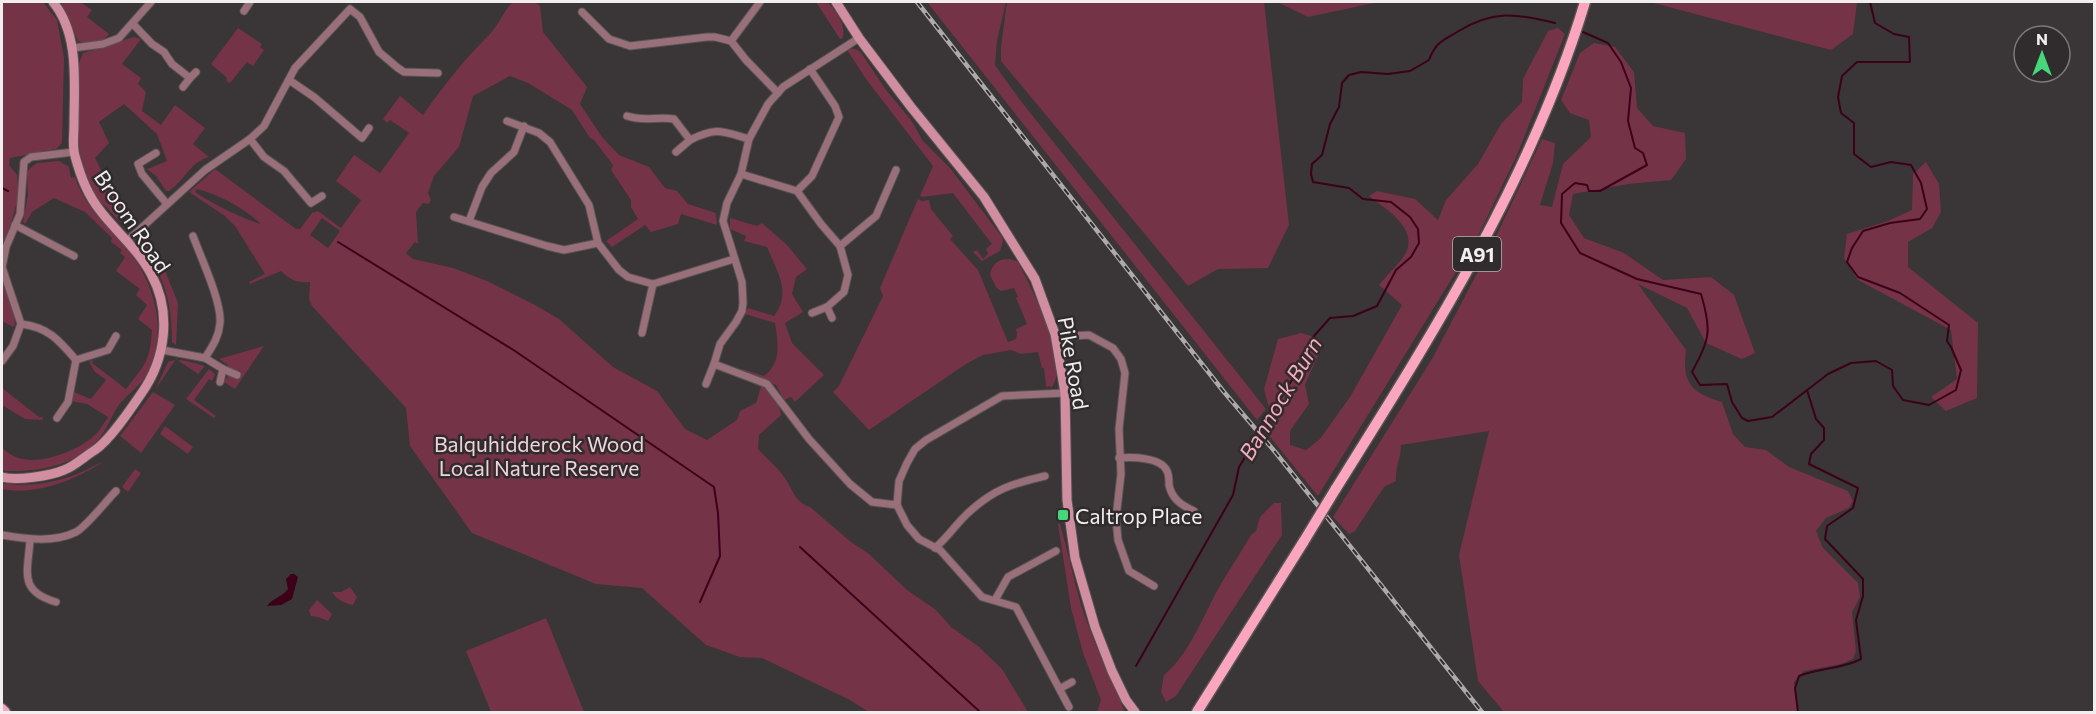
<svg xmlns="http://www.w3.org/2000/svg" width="2096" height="714" font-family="Commissioner,sans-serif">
	<rect width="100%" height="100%" fill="#3a3536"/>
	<g fill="#753348" fill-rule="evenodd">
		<path d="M2 2H43L57 20 64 58 62 143 56 149 10 158 9 165 17 175 19 195 2 255Z"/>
		<path d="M61 2H80L92 10 87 17 109 34C103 43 88 44 78 41Z"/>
		<path d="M513 2H535L540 6 543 32 587 87 580 104 602 137 619 155 649 167 665 188 677 191 688 204 716 213 717 225 681 214 678 224 651 232 645 225 612 247 606 241 638 219 631 207V200L611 170 613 165 594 140 590 138 572 110 528 83 510 76 473 96 459 147 434 176 428 193 431 200 429 204 423 203 416 212 418 244 415 242 406 253 413 259 453 268 487 281 535 305 559 319 613 367 657 391 685 429 707 440 737 420 740 411 756 403 761 387 740 378C760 380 778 395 781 415L759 435 758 449C767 459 782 471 788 483 794 494 797 503 810 507L851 542 869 554 907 590 936 610 951 627 978 646 1002 669 1028 712H869L848 699 762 658 740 657 706 645 642 588 596 584 472 533 410 446 406 408 312 306 309 299 310 282C297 283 290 280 281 271L250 284 249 282 265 274 235 226 225 216 189 192 215 169 296 229H300L312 213 318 211 341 228 361 200 336 181 354 155 380 173 409 133 390 120 387 123 383 119 400 96 423 115C445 84 462 62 489 35 499 25 503 11 513 2ZM197 189C220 195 244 208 261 224 238 217 215 205 195 192ZM322 218 340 231 328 248 310 235Z"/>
		<path d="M816 2H828C836 12 846 24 843 38L840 39Z"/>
		<path d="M927 2H1006L997 40 995 65 1020 100 1266 409 1257 420Z"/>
		<path d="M1007 2H1264L1289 225 1268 268 1218 269 1188 286 1001 61V47Z"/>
		<path d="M1277 2H1379L1308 17Z"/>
		<path d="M1650 2H1857L1853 34 1831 50Z"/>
		<path d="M238 28 262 44 260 47 264 50 253 66 247 62 230 83 226 81 227 78 211 64Z"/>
		<path d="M1558 28 1565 34 1517 155 1478 236 1318 496 1267 433 1269 408 1264 389 1278 339 1301 333 1320 339 1319 353 1305 385 1309 404 1290 431V445L1306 450 1320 439 1350 397 1402 305 1379 285C1387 275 1397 266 1404 256 1421 230 1386 209 1369 196L1377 191 1415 199 1438 220 1446 200 1478 164 1501 124 1522 102 1523 79 1548 31Z"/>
		<path d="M134 37 141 39 122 64 141 78 138 84 146 92 142 111 161 125 175 105 205 128 193 144 209 157C189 163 185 180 169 191H166L156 176 147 169 167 161 157 134 124 104 99 122 109 143 95 158 118 203 134 221 131 224C120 224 116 218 109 210 106 206 101 204 98 200 70 165 78 105 79 63L83 53Z"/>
		<path d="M1594 43 1615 47 1634 72 1637 108 1653 126 1685 133 1686 159 1671 180 1628 184 1573 194 1569 215 1584 238 1624 253 1663 280 1711 277 1734 295 1755 353 1742 359 1706 343 1687 308 1638 284 1686 350C1682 383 1691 393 1722 402L1733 434 1745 447 1766 450 1789 467 1848 491 1853 501 1849 508 1826 518 1816 531 1823 548 1858 583 1860 597 1852 612 1856 651 1853 659 1841 664 1804 671 1794 682 1797 712H1504L1478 681 1459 555 1489 431 1401 445C1401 459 1395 467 1396 481L1384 487 1355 531 1349 534 1333 517 1432 359 1492 245 1542 139 1555 143 1553 163 1540 205 1552 207 1563 164 1591 137 1589 120 1570 113 1561 100 1580 53Z"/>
		<path d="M850 48 858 50 862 54 886 90 911 120 923 141 950 168 1002 237 1003 241 1000 251 982 261 973 252 977 250 983 259 988 254 986 249 992 244 953 193 923 197 920 196 933 166 866 79 847 50Z"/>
		<path d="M59 161 69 167 71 178 75 177C84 205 104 223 123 244 153 278 169 327 149 371 142 387 123 395 114 413 109 422 105 432 98 440 75 466 38 472 5 471L2 470V448C8 453 15 458 23 459 44 464 82 449 97 433 101 428 104 423 108 417L87 404 71 401 73 389 74 392 91 399 106 380 94 371 89 361 93 360 92 363 126 389C145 364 150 362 152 330L138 319 147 305 136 295 140 289 116 271 125 257 120 253 122 250 111 242 112 238 85 212 54 198 32 212 25 224 23 222 28 195 27 173 29 169 37 163Z"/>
		<path d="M1926 162 1939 184 1941 212 1932 228 1908 242V267L1978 323 1977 398 1946 411 1931 397 1957 379 1951 330 1858 280 1844 258 1847 234 1888 221 1912 210 1913 174Z"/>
		<path d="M918 199 922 201 929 200 931 209 953 236 950 239 978 270 1008 342 1016 339 1017 333 1016 329 1027 324 1016 298 1018 297 1014 288 1001 291 996 287 990 275C992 260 1006 255 1018 262 1031 287 1072 365 1051 388L1050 386 1046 387 1044 368H1042L1038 352 1021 354 1011 350 983 355 966 364 869 430 833 392 839 386 883 296 880 288Z"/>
		<path d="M730 218 757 226 762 223 787 245 807 269 796 277 792 294 803 312 785 323 792 343 824 375 795 402 791 397 784 400 776 385 744 373 742 369 764 376C782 362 778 343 775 323L745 314 748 308 774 316C792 292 777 272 767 247L744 241 746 236 730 229Z"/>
		<path d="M143 240 162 263 178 303 176 345 172 342C172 305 166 281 145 250L143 245Z"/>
		<path d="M2 279 14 309 15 325 13 327 2 321Z"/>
		<path d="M264 346 235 389 224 382 228 376 238 378 240 371 228 367V365L219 359Z"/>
		<path d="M176 359 155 390 168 362C180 357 192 363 205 366L198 374Z"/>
		<path d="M209 369 215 374 212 381 209 379 194 400 216 416 214 418 186 399Z"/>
		<path d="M2 388 39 417H42L43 420 25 419 2 405Z"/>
		<path d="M153 392 175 405 141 453 120 436Z"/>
		<path d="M165 426 193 447 188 454 160 434Z"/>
		<path d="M103 462C75 480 36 496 2 489V483C29 488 61 482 86 470 92 467 97 464 103 462Z"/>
		<path d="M135 469 141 473 128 492 122 487Z"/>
		<path d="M1274 503H1281L1282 535 1176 696 1166 702 1161 692 1164 675C1190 654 1204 613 1221 584 1231 567 1241 552 1251 535L1256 531 1260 517Z"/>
		<path d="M1058 524H1060C1068 551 1073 578 1081 605 1093 642 1110 677 1125 712H1097L1101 700 1083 653 1071 608Z"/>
		<path d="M350 587 357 597 353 605C344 603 337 600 332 592H341Z"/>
		<path d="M317 600 332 614 328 621 318 617 311 616 309 610Z"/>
		<path d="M546 618 584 712H491L466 651Z"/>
	</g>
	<path fill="#3c0019" d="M291 574H294L298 577 292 599 281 605 267 606C273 598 282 597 288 589L286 579Z"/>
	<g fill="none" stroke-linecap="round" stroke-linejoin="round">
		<g stroke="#3c0019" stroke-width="2">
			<path d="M1583 32 1608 43 1621 62 1631 88 1628 121 1635 148 1643 153 1647 165 1600 191H1589L1587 185 1575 183 1562 194 1561 223 1580 253 1637 279 1701 294C1712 331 1710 338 1692 372L1700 385 1727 384 1732 402 1742 418 1748 421 1772 417 1828 374 1851 363 1876 361 1892 370 1893 386 1903 400 1929 405 1956 390 1961 370 1951 347 1947 341 1949 325 1900 293 1858 277 1847 262 1852 248 1863 231 1890 223 1920 219 1927 209 1921 183 1911 165 1891 162 1871 167 1854 154V123L1841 113 1838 97 1842 76 1857 62H1910L1909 37 1894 34 1875 23 1870 2"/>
			<path d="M2 188 8 191"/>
			<path d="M338 242 515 351 714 487 718 513 720 556 700 602"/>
			<path d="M800 547 979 711"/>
			<path d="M1136 666 1233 495 1239 467 1298 370 1314 336 1330 318 1353 316 1377 306 1396 270 1411 257 1419 243 1418 229 1410 217 1391 202 1363 199 1349 188 1313 182 1311 174 1312 164 1322 155 1330 124 1339 107 1342 83 1349 75 1361 72 1388 74 1410 71 1429 60C1436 42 1441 42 1457 32 1492 10 1516 13 1555 23"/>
			<path d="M1798 712 1795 688 1799 676C1820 667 1840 670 1861 659L1856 620 1863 596V579L1825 539 1827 526 1853 508 1858 488 1809 464 1811 454 1824 440V428L1816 419 1807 390"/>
		</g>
		<g stroke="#575354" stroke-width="9">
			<g id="street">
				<path d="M244 11 250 2"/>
				<path d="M582 12 609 39 630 46 707 37H715L731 41 746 60 778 93"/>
				<path d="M133 24 152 44 164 52 172 64 190 78 196 72"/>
				<path d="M859 38 783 87 768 104 749 139 741 174 727 203 723 221 742 282 743 303 742 311 736 322 720 344 714 364 767 384 809 439 850 484 872 502 897 505"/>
				<path d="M731 41 760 2"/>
				<path d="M73 48 103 44 119 38 151 2"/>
				<path d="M289 80 314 97 362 138 369 128"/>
				<path d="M183 87 190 78"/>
				<path d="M627 116C645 122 657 116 674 119L690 140C717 127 721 131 749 139"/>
				<path d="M507 121 539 133 550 142 589 205 598 243 619 270 628 277 653 284 734 259"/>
				<path d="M250 139 264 157 284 171 311 203 322 196"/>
				<path d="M676 152 690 140"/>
				<path d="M156 153 138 164 142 174 167 204"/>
				<path d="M741 174 797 191 821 224 840 246 848 275 844 292 827 307 812 313"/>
				<path d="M797 191 812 176 839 117 835 106 810 69"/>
				<path d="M454 217 547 246 564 250 598 243"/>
				<path d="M469 221 482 187 491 173 514 152 524 126"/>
				<path d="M15 225 74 256"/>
				<path d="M127 241 205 170 250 139 264 126 295 68 350 9 360 17 379 52 398 68 404 72 438 73"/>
				<path d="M840 246 876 216 896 170"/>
				<path d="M827 307 832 318"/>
				<path d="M21 324C48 327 59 340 76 360"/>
				<path d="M642 333 653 284"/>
				<path d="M1057 345 1073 336 1089 335 1113 348 1121 359 1125 373 1119 429 1121 474 1116 518 1118 540 1129 571 1154 586"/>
				<path d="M162 350 205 358C212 347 219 337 220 323 222 302 201 258 193 236"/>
				<path d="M205 358 223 369 220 382"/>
				<path d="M2 361 13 346 21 324 2 267 6 247 20 214 24 162 31 157 74 152"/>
				<path d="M223 369 237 375"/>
				<path d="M706 384 714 364"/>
				<path d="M1065 393 1002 396 926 440 915 449 907 463 899 481 897 505 907 525 919 539 940 550 982 597 1016 607 1069 707"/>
				<path d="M57 418 68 402 76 360 108 350 116 336"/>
				<path d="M1119 458C1132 457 1161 457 1167 471 1169 474 1169 481 1169 485 1172 499 1181 505 1194 511"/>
				<path d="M2 535C25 539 54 543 76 532 87 526 106 501 116 491"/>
				<path d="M30 540C28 572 18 591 56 602"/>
				<path d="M935 548C948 537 956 524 968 513 994 489 1011 484 1045 476"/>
				<path d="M995 600 1008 577 1056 551"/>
				<path d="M1061 688 1072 682"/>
			</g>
		</g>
		<g stroke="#575354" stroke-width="11">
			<g id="secondary">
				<path d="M836 2 859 38 911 107 984 197 1035 279 1055 334 1065 393 1067 500 1075 558 1095 627 1112 671 1126 700 1135 712"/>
				<path d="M2 477C16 481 50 476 64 470 75 466 85 456 95 450 110 440 130 410 141 394 166 359 172 312 151 274 139 251 118 233 102 213 88 196 81 178 75 156 72 146 74 135 74 125 74 84 80 35 53 2"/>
			</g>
		</g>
		<g stroke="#575354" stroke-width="13">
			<g id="primary">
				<path d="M1335 490C1432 335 1532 178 1585 2"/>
				<path d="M2 709 5 712"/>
				<path d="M1197 712 1304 541"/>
			</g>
		</g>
		<use href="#street" stroke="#996f7a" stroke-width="7"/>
		<use href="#secondary" stroke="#d08ea0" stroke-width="9"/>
		<use href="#primary" stroke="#fba6be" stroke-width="10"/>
		<g stroke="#aeaaab" stroke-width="4.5">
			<path id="rail" d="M917 2 1224 392 1276 453 1482 712"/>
		</g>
		<use href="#rail" stroke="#302b2c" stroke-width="2" stroke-dasharray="7" stroke-linecap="butt"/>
		<g stroke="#575354" stroke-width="13" stroke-linecap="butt">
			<path id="primary-bridge" d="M1304 541 1335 490"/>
		</g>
		<use href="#primary-bridge" stroke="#fba6be" stroke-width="10"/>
	</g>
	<rect fill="#45d77a" stroke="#302b2c" stroke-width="2" x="1057" y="509" width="12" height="12" rx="3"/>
	<g text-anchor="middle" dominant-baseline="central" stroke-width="5" stroke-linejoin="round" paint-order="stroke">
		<rect fill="#302b2c" stroke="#b7b4b4" stroke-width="1.5" x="1453" y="237" width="48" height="34" rx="4.5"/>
		<g font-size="20" font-weight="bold" fill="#f1eeef">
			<text x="1477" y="254">A91</text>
		</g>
		<g font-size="21" fill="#f1eeef" stroke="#302b2c">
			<text transform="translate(133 221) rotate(56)">Broom Road</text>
			<text transform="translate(1074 363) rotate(80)">Pike Road</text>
		</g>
		<g font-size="21" fill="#eed3da" stroke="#302b2c">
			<text x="539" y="443">Balquhidderock Wood<tspan x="539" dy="24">Local Nature Reserve</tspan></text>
		</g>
		<g font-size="21" fill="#f1eeef" stroke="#302b2c" text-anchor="start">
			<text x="1075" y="515">Caltrop Place</text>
		</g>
		<g font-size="22" font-style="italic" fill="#f6abbf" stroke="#302b2c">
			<text transform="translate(1280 398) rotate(-59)">Bannock Burn</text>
		</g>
	</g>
	<rect width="2096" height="714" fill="none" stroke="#f1eeef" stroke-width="6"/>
	<g transform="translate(2042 54)"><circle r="28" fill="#302b2c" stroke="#7d797a" stroke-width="1.5"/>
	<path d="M0-4.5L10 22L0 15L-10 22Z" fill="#45d77a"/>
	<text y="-9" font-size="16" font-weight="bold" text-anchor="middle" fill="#f1eeef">N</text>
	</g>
</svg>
